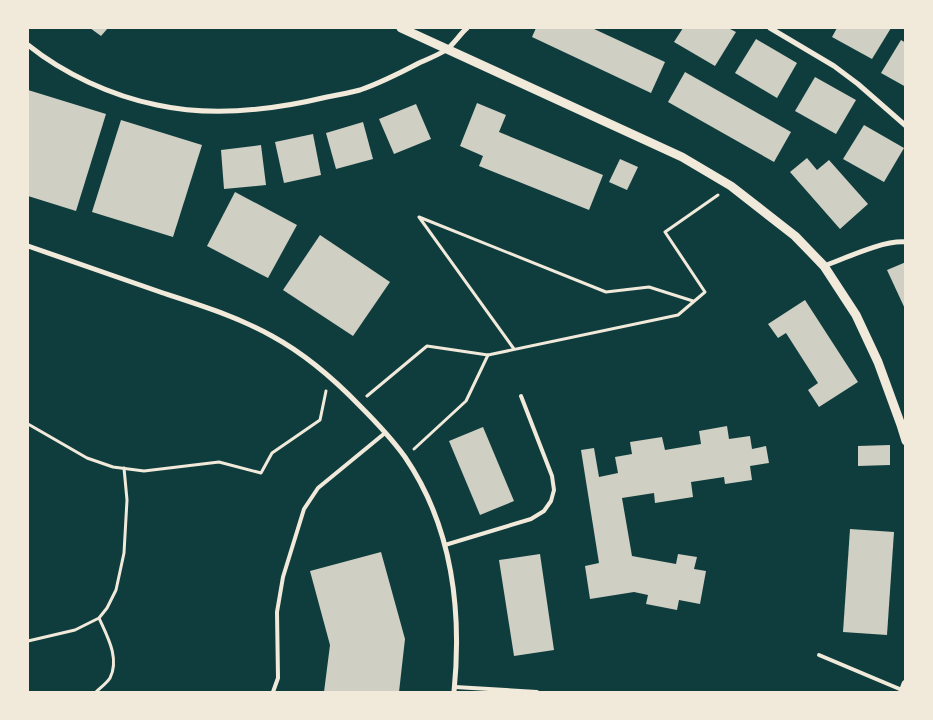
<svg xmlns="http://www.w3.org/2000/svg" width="933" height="720" font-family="'Noto Sans',sans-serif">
	<rect width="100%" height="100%" fill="#0f3d3e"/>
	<g fill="#cfcfc3">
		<path d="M90 28H108L101 36Z"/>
		<path d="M536 28H592L665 62 651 93 532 37Z"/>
		<path d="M683 28H728L736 32 715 66 674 42Z"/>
		<path d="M837 28H891L872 59 832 37Z"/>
		<path d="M756 39 797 63 777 98 735 73Z"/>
		<path d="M901 40 906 43V87L881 73Z"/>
		<path d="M685 72 791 132 774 162 668 102Z"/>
		<path d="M815 77 856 100 836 134 795 111Z"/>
		<path d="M28 90 106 114 76 211 28 196Z"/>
		<path d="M477 103 506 115 499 132 603 175 589 210 479 166 483 156 460 146Z"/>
		<path d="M416 104 431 139 394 154 379 119Z"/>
		<path d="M121 120 202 145 173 237 92 212Z"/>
		<path d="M363 122 373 159 336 169 326 133Z"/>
		<path d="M864 125 904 148 884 182 843 159Z"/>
		<path d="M313 134 321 175 284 183 275 142Z"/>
		<path d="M261 145 266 185 224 189 221 150Z"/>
		<path d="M807 158 817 170 829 160 868 204 840 229 790 172Z"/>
		<path d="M620 159 638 167 627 190 609 182Z"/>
		<path d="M235 192 297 225 268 278 207 246Z"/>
		<path d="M320 235 390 282 353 336 283 290Z"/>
		<path d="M906 262V311L887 270Z"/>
		<path d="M805 300 858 382 819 407 808 390 818 383 786 333 778 338 768 324Z"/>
		<path d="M727 426 729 439 750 436 752 449 766 446 769 463 750 466 752 480 725 484 724 477 691 482 693 497 655 503 654 493 622 498 632 556 676 564 678 554 697 557 694 569 706 571 700 604 679 600 677 610 646 604 648 595 634 592 590 599 585 566 599 563 581 450 594 448 599 477 618 473 615 457 632 454 630 442 662 437 665 450 701 444 699 431Z"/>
		<path d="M483 427 514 501 480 515 449 441Z"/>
		<path d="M890 445V465L858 466V446Z"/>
		<path d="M850 529 894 532 887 635 843 632Z"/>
		<path d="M381 552 405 639 399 692H324L330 645 310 571Z"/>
		<path d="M540 554 554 650 514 656 499 560Z"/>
	</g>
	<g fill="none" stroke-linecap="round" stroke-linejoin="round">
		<g stroke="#f1e9da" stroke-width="3">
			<path d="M514 349 419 217 606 292 649 287 693 301"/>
			<path d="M367 396 427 346 488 355 678 315 705 292 665 232 718 195"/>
			<path d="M28 424 87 458 113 467 144 471 219 462 261 473 272 453 320 420 326 391"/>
			<path d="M414 449 466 401 488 355"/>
			<path d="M28 641 75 630 99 618 107 608 116 590 124 553 127 500 124 468"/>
			<path d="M96 692C100 688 107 683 110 678 120 658 107 636 99 618"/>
		</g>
		<g stroke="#f1e9da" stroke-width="4">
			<path d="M445 545 531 519 544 511 551 501 554 490 552 476 521 396"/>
			<path d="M819 655 902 690"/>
			<path d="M455 687 537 692"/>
			<path d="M273 692 278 678 277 612 283 577 304 509 318 488 385 433"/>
		</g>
		<g stroke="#f1e9da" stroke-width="5">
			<path d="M770 28 834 66 858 84 906 126"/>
			<path d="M28 45C64 74 112 96 157 105 212 117 273 110 327 97 338 95 349 93 360 90 380 83 400 73 419 63 428 59 438 55 446 50 454 44 460 34 467 28"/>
			<path d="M28 246C73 262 118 277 163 293 200 305 238 317 272 336 305 354 334 379 360 406 376 422 392 439 405 457 452 526 462 611 454 692"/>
			<path d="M824 266C846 258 883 240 906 242"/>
		</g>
		<g stroke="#f1e9da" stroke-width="9">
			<path d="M401 28 682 157 731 186 795 236 824 266 856 315 878 362 901 425 906 441"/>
			<path d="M903 692 906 684"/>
		</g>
	</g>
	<rect width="933" height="720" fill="none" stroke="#f1e9da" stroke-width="58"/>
</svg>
